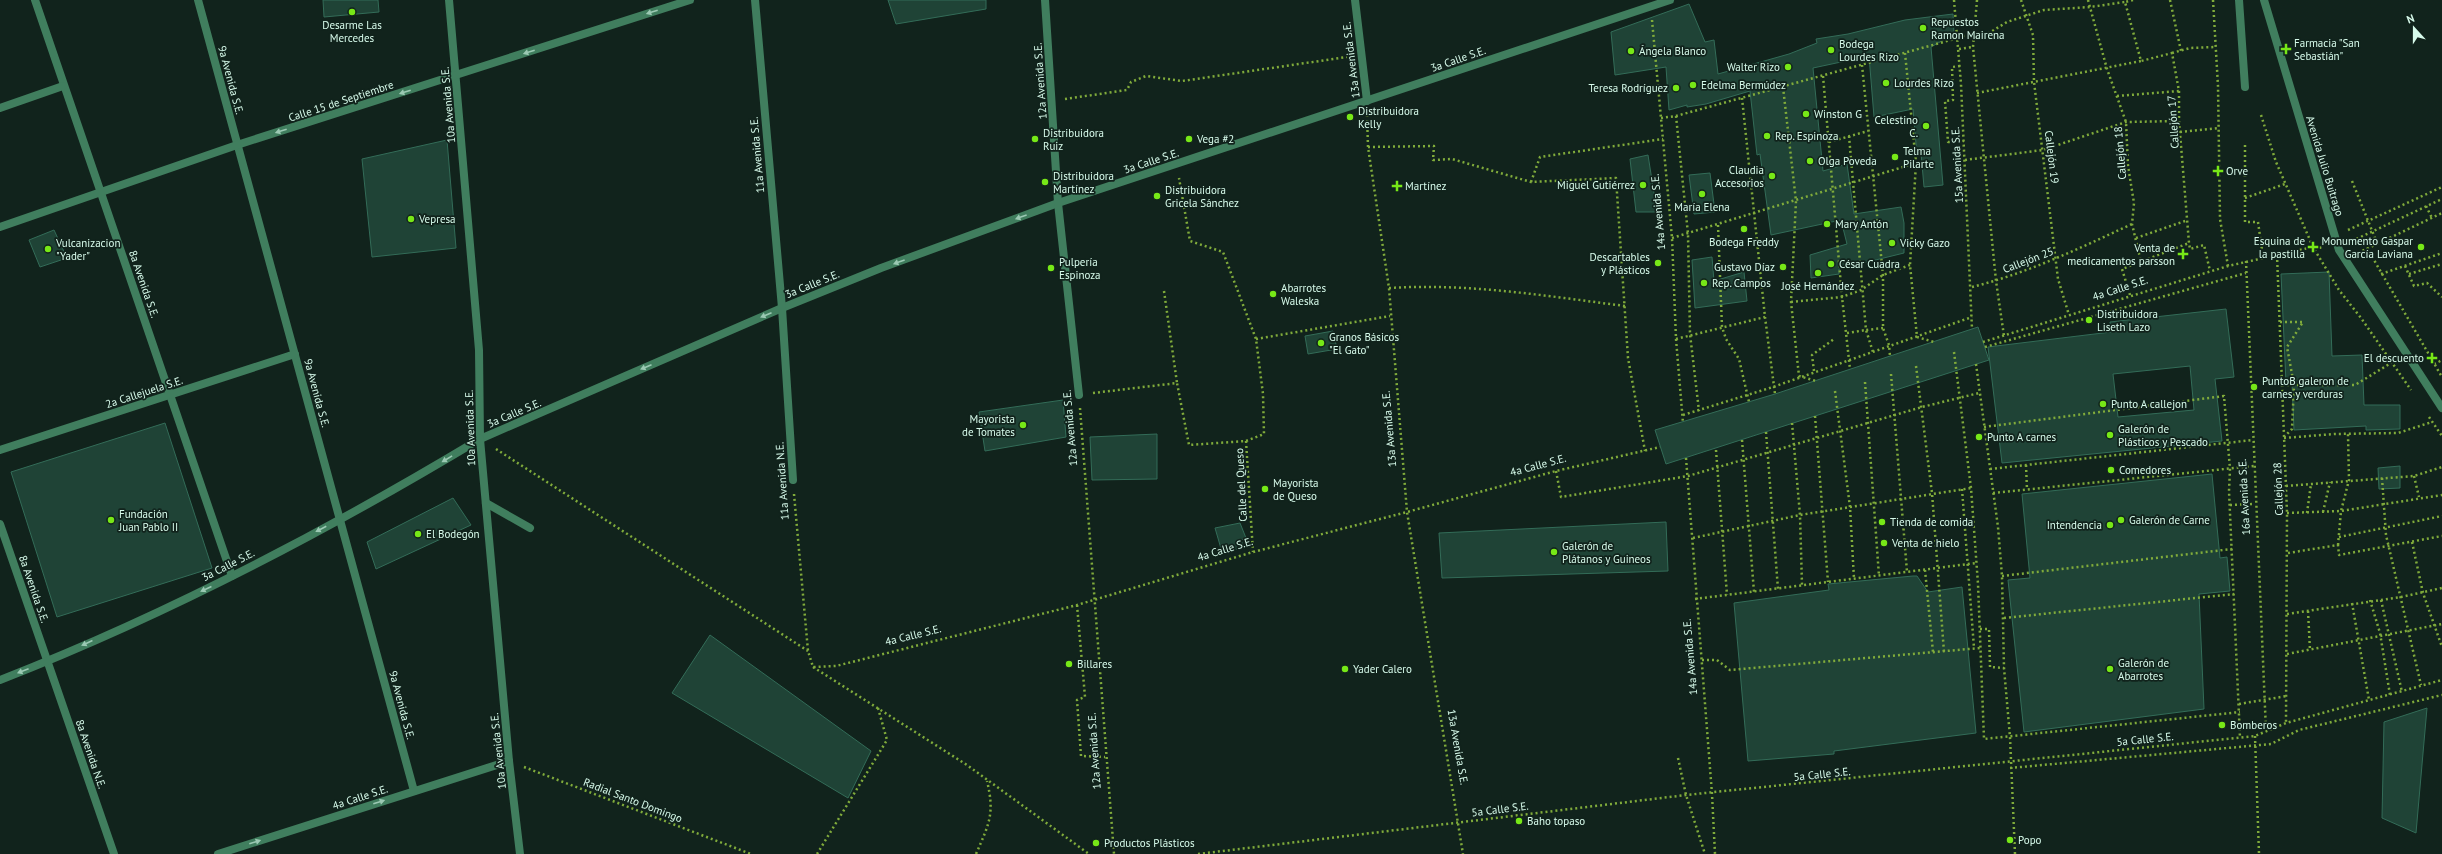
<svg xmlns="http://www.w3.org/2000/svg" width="2442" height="854" font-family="'PT Sans',sans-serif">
	<rect width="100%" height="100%" fill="#11231c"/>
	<g fill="#1f4336" stroke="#336c58" fill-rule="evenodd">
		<path d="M323 0H378L379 12 324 17Z"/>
		<path d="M888 0H986V9L896 24Z"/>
		<path d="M1689 4 1705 42 1714 40 1718 74 1789 54 1817 43 1816 39 1848 34 1905 20 1953 14 1954 34 1931 47 1943 185 1924 187 1921 153 1917 155 1913 109 1874 117 1869 56 1813 68 1823 171 1847 164 1854 214 1901 207 1904 223V253L1839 269V274L1811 278 1810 255 1847 244 1841 220 1771 235 1760 154 1757 155 1750 91 1706 104 1687 107V105L1669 110 1666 67 1615 75 1611 32Z"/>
		<path d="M447 140 456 248 372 257 362 159Z"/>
		<path d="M1648 155 1657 212H1636L1630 159Z"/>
		<path d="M1710 173 1715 212 1694 214 1689 175Z"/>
		<path d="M54 230 67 258 40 267 29 240Z"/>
		<path d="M1712 257 1714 281 1744 272 1747 301 1695 308 1692 260Z"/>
		<path d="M2329 272 2332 356 2362 355 2364 405H2400V429L2366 430V426L2294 430 2292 383H2286L2281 274Z"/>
		<path d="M2226 309 2234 377 2215 379 2222 441 2002 463 1988 347 2111 332 2110 322ZM2190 366 2194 410 2118 417 2113 374Z"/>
		<path d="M1978 327 1989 360 1666 464 1655 430 1775 394Z"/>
		<path d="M1333 331 1337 349 1308 354 1305 336Z"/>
		<path d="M1063 400 1066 437 985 451 979 412Z"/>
		<path d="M165 423 212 568 57 617 11 472Z"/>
		<path d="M1157 434V479L1092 480 1090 437Z"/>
		<path d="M2400 466V488L2379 489 2378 468Z"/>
		<path d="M2212 474 2220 558 2227 557 2230 591 2199 594 2204 709 2024 732 2008 580 2030 578 2022 494Z"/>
		<path d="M453 498 471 525 376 569 367 542Z"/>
		<path d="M1666 522 1668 571 1442 578 1439 533Z"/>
		<path d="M1240 523 1246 538 1241 540 1244 548 1222 552 1215 528Z"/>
		<path d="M1913 576H1917L1928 592 1962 587 1976 733 1834 751V754L1748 761 1734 603 1829 590 1828 584Z"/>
		<path d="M710 635 871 751 848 798 672 693Z"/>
		<path d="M2427 708 2416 833 2382 818 2384 722Z"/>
	</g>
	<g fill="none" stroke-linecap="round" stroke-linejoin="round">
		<g stroke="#80ab3b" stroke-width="2.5" stroke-dasharray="2 3" stroke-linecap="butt">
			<path d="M1954 0 1961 84 1972 329"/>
			<path d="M1977 0 1973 47 1996 281 2004 336"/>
			<path d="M2021 0 2033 35 2034 82 2058 279 2069 315"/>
			<path d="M2088 0 2107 69 2126 122 2128 166 2134 203 2132 224 2141 262"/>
			<path d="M2133 0 2125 2 2141 61 2172 53 2179 91V121L2189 243 2190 249 2204 245 2210 271"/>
			<path d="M2170 0 2181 51"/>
			<path d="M2213 0 2218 86 2220 219 2228 266"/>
			<path d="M1652 20 1672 238 1676 339 1683 423"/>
			<path d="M1958 37 1989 33 2007 22 2044 10 2090 7 2125 2"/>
			<path d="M1959 49 1973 47"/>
			<path d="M1905 53 1916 163 1910 265 1917 337 1934 342"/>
			<path d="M2172 53 2190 48 2216 47"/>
			<path d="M1862 65 1883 275V328L1889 345 1890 356"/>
			<path d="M1960 66 1952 67 1953 100 1945 101 1948 142 1964 141"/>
			<path d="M1823 76 1842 297 1850 369"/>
			<path d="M1783 87 1796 201 1791 302 1799 376 1816 381"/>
			<path d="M1977 93 2141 61"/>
			<path d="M2117 96 2179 91"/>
			<path d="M1742 98 1765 317 1775 394"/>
			<path d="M1065 99 1127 90 1131 82 1146 76 1182 81 1347 57"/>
			<path d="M1367 115 1368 147 1389 288 1407 512 1463 854"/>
			<path d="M2261 115 2276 162 2313 247 2339 290 2361 318 2411 390"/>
			<path d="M1676 116 1688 234 1690 334 1699 411"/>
			<path d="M1661 118 1676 116 1958 38"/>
			<path d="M2180 132 2219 128"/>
			<path d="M1849 136 1866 330 1883 328"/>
			<path d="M1829 142 1868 131"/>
			<path d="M2245 145V222H2258L2263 257"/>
			<path d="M1368 147 1434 146 1433 160 1452 159 1531 182 1616 178 1628 358 1645 451"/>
			<path d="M1965 160 2043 150 2126 122 2179 121"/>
			<path d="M2352 181 2377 243"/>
			<path d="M1531 182 1540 157 1663 139"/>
			<path d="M2245 198 2285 184"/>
			<path d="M2426 206 2432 218"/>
			<path d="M1718 225 1722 327 1726 339 1739 359 1749 402"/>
			<path d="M2348 230 2442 187"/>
			<path d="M1672 238 1916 163"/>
			<path d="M2136 238 2188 220"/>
			<path d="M2352 241 2442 199"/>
			<path d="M2367 248 2442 377"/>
			<path d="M2358 253 2442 213"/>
			<path d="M2277 255 2287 513 2286 723"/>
			<path d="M2246 261 2266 731"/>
			<path d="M2405 266 2414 286 2427 283 2442 297"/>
			<path d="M2381 274 2442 253"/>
			<path d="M2409 274 2442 264"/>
			<path d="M1972 287C2028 273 2080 248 2132 224"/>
			<path d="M1389 288C1468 283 1547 296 1625 306"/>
			<path d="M1164 291 1177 383"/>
			<path d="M2130 295 2122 269 2189 243"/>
			<path d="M1791 302 1842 297 1861 290 1883 275 1910 265"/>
			<path d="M2280 322H2303L2287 347 2294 385 2292 429 2284 437"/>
			<path d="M1847 333 1866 330 1873 352"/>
			<path d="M1256 339 1390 316"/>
			<path d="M1676 339 1765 317"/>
			<path d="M1983 342 2228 266 2313 247 2324 248"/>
			<path d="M1985 347 2246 273"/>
			<path d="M1954 352 1971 488 1978 584 1984 739 2240 712"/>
			<path d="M1976 364 1998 527 2002 576 2004 668 2010 737 2015 854"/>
			<path d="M2434 364 2442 360"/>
			<path d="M1916 366 1932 493 1944 652"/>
			<path d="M1814 371 1812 355 1834 339"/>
			<path d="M1891 374 1907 572"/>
			<path d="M1865 382 1879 576"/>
			<path d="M2282 385H2355L2391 363"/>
			<path d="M1835 391 1850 507 1854 579"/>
			<path d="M1093 393 1177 383 1189 445 1246 441 1264 434 1263 394 1256 339 1223 252 1190 241 1179 178"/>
			<path d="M1080 408 1114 854"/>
			<path d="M1683 415 1773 387 1972 317"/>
			<path d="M1815 416 1828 582"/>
			<path d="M2429 417 2442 436"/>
			<path d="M1792 423 1800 515 1802 585"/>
			<path d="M1984 427 2224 396 2230 469 2229 491 2240 738"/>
			<path d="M1766 432 1778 589"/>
			<path d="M2284 438 2334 434 2398 433 2432 422"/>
			<path d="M1742 440 1754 592"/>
			<path d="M1246 441 1253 552"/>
			<path d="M496 449 808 651"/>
			<path d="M1716 450 1727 595"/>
			<path d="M1686 458 1712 794 1715 854"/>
			<path d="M2026 465 2027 490"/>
			<path d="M1990 469 2253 440"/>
			<path d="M1556 471 1561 497 1688 476 1922 407 1979 393"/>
			<path d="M2414 476 2419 497"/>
			<path d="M2382 478 2386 535 2421 685"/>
			<path d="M2286 486 2414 476 2442 467"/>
			<path d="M1962 489 1974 648"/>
			<path d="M1993 493 2254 466"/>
			<path d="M794 494 808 651 813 667 836 666 1077 605 1253 552 1407 512 1556 471 1660 447"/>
			<path d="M2230 505 2255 504"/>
			<path d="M2323 512 2330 482"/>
			<path d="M2287 513 2341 511 2442 495"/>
			<path d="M2307 513 2311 484"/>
			<path d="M2339 537 2442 516"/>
			<path d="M1693 538 1800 515 1971 488"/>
			<path d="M2412 542 2423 593 2442 647"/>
			<path d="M2338 545 2341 511 2349 480 2348 434"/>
			<path d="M2288 553 2338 545 2339 555 2442 536"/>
			<path d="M1925 570 1933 652"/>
			<path d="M2002 576 2232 549"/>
			<path d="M1695 599 1976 563"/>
			<path d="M2370 600 2380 633 2390 695"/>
			<path d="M2381 600 2402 692"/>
			<path d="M2352 603 2369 700"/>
			<path d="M1077 605 1085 697 1077 700 1081 756 1105 757"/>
			<path d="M2308 611 2310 650"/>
			<path d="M2287 614 2401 597 2442 588"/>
			<path d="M2004 618 2234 594"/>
			<path d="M1980 629H1989L1990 667 2004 668"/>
			<path d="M2287 654 2442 624"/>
			<path d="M1702 660H1717L1730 670 1980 648"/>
			<path d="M813 667 967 765 1089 854"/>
			<path d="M2239 704 2287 696"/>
			<path d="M2255 736 2259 854"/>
			<path d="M1678 758 1686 795 1705 854"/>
			<path d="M524 767 751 854"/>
			<path d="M2010 768 2271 744 2299 730 2442 695"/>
			<path d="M817 854 887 740 878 708"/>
			<path d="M976 854C989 824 995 814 987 781"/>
			<path d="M1198 854 1686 795 2255 736 2286 723 2442 680"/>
		</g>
		<g stroke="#407e5e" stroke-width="8">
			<path d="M2239 0 2245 87"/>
			<path d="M2264 0 2339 250 2442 408"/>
			<path d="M486 503 530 528"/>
		</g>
		<g stroke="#407e5e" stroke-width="8">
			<path d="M35 0 232 576"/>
			<path d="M198 0 414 791"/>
			<path d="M449 0 479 350 480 439 782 308 881 268 1058 203 1670 0"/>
			<path d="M755 0 782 308 793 480"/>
			<path d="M1045 0 1058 203 1079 395"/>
			<path d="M1355 0 1367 101"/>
			<path d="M0 108 63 86"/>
			<path d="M0 227 237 145 690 0"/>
			<path d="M0 450 295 354"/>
			<path d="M0 524 114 854"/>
			<path d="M509 761 520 854"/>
		</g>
		<path stroke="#407e5e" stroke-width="8" d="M0 680C167 615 327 531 480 439L509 761 218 854"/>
	</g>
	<defs><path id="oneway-solid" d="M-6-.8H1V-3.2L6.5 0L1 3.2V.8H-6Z"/></defs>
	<g fill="#9bc9b3">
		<use href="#oneway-solid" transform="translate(652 12) rotate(162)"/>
		<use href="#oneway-solid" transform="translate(529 52) rotate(162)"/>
		<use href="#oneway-solid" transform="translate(405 92) rotate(162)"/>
		<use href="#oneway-solid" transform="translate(281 131) rotate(162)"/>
		<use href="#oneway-solid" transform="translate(1021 217) rotate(160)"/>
		<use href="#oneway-solid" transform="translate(899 262) rotate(160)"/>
		<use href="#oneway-solid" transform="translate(766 315) rotate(157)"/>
		<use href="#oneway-solid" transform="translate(646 367) rotate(157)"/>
		<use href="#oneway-solid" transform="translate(447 459) rotate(149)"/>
		<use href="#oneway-solid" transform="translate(321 529) rotate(152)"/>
		<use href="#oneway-solid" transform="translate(206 589) rotate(155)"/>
		<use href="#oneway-solid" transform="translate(87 643) rotate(155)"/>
		<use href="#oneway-solid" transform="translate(23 671) rotate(159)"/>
		<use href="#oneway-solid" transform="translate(379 802) rotate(-18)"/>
		<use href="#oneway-solid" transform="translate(255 842) rotate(-18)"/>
	</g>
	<g fill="#77e817" stroke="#11231c" stroke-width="1.5">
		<circle cx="352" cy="12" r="4"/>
		<circle cx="1923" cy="28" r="4"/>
		<path d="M2284 43h4v4h4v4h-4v4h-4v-4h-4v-4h4z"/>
		<circle cx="1831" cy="50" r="4"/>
		<circle cx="1631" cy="51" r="4"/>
		<circle cx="1788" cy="67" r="4"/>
		<circle cx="1886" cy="83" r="4"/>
		<circle cx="1693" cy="85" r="4"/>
		<circle cx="1676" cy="88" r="4"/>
		<circle cx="1806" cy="114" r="4"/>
		<circle cx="1350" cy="117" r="4"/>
		<circle cx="1926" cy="126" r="4"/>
		<circle cx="1767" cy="136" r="4"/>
		<circle cx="1035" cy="139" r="4"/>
		<circle cx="1189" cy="139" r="4"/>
		<circle cx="1895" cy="157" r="4"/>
		<circle cx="1810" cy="161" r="4"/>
		<path d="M2216 165h4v4h4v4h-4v4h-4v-4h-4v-4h4z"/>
		<circle cx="1772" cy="176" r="4"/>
		<circle cx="1045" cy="182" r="4"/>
		<circle cx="1643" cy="185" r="4"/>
		<path d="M1395 180h4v4h4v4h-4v4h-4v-4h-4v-4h4z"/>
		<circle cx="1702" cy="194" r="4"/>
		<circle cx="1157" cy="196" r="4"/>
		<circle cx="411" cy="219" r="4"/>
		<circle cx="1827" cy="224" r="4"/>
		<circle cx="1744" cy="229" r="4"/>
		<circle cx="1892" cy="243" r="4"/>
		<path d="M2311 241h4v4h4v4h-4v4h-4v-4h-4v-4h4z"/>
		<circle cx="2421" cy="247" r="4"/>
		<circle cx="48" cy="249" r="4"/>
		<path d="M2181 248h4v4h4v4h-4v4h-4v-4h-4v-4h4z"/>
		<circle cx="1658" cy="263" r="4"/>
		<circle cx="1831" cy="264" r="4"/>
		<circle cx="1783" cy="267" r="4"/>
		<circle cx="1051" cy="268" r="4"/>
		<circle cx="1818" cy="273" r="4"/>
		<circle cx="1704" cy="283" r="4"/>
		<circle cx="1273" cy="294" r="4"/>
		<circle cx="2089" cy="320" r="4"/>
		<circle cx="1321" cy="343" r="4"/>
		<path d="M2430 352h4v4h4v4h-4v4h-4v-4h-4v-4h4z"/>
		<circle cx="2254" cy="387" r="4"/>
		<circle cx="2103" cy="404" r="4"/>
		<circle cx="1023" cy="425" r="4"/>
		<circle cx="2110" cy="435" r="4"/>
		<circle cx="1979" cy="437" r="4"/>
		<circle cx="2111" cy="470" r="4"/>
		<circle cx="1265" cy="489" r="4"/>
		<circle cx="111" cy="520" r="4"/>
		<circle cx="2121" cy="520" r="4"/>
		<circle cx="1882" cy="522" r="4"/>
		<circle cx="2110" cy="525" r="4"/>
		<circle cx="418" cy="534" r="4"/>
		<circle cx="1884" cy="543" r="4"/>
		<circle cx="1554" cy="552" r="4"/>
		<circle cx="1069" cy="664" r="4"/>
		<circle cx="1345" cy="669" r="4"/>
		<circle cx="2110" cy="669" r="4"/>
		<circle cx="2222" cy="725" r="4"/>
		<circle cx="1519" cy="821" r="4"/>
		<circle cx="2010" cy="840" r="4"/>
		<circle cx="1096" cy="843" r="4"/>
	</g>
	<g text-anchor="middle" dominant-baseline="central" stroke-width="3.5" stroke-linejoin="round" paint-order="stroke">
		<g font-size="11" fill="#d7fbeb" stroke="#11231c" text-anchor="start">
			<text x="1931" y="22">Repuestos<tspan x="1931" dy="13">Ramon Mairena</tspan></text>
			<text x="352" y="25" text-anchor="middle">Desarme Las<tspan x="352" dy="13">Mercedes</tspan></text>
			<text x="2294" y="43">Farmacia "San<tspan x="2294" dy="13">Sebastián"</tspan></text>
			<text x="1839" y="44">Bodega<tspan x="1839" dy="13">Lourdes Rizo</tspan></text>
			<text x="1639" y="51">Ángela Blanco</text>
			<text x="1780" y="67" text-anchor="end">Walter Rizo</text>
			<text x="1894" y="83">Lourdes Rizo</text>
			<text x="1701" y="85">Edelma Bermúdez</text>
			<text x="1668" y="88" text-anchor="end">Teresa Rodríguez</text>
			<text x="1358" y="111">Distribuidora<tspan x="1358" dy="13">Kelly</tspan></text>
			<text x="1814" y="114">Winston G</text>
			<text x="1918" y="120" text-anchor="end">Celestino<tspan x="1918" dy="13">C.</tspan></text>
			<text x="1043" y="133">Distribuidora<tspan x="1043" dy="13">Ruiz</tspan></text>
			<text x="1775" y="136">Rep. Espinoza</text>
			<text x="1197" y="139">Vega #2</text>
			<text x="1903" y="151">Telma<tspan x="1903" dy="13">Pilarte</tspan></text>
			<text x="1818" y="161">Olga Poveda</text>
			<text x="1764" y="170" text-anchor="end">Claudia<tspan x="1764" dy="13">Accesorios</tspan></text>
			<text x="2226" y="171">Orve</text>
			<text x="1053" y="176">Distribuidora<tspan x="1053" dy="13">Martínez</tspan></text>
			<text x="1635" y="185" text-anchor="end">Miguel Gutiérrez</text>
			<text x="1405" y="186">Martínez</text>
			<text x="1165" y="190">Distribuidora<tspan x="1165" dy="13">Gricela Sánchez</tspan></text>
			<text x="1702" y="207" text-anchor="middle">María Elena</text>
			<text x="419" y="219">Vepresa</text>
			<text x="1835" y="224">Mary Antón</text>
			<text x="2305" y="241" text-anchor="end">Esquina de<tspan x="2305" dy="13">la pastilla</tspan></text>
			<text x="2413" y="241" text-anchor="end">Monumento Gaspar<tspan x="2413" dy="13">García Laviana</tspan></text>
			<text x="1744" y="242" text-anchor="middle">Bodega Freddy</text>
			<text x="56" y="243">Vulcanizacion<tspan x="56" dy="13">"Yader"</tspan></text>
			<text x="1900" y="243">Vicky Gazo</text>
			<text x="2175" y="248" text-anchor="end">Venta de<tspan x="2175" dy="13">medicamentos parsson</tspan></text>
			<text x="1650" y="257" text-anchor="end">Descartables<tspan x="1650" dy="13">y Plásticos</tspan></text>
			<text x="1059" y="262">Pulpería<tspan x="1059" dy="13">Espinoza</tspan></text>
			<text x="1839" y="264">César Cuadra</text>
			<text x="1775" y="267" text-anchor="end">Gustavo Díaz</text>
			<text x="1712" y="283">Rep. Campos</text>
			<text x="1818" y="286" text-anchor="middle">José Hernández</text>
			<text x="1281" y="288">Abarrotes<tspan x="1281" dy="13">Waleska</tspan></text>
			<text x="2097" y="314">Distribuidora<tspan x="2097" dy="13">Liseth Lazo</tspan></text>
			<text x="1329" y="337">Granos Básicos<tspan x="1329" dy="13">"El Gato"</tspan></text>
			<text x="2424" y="358" text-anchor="end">El descuento</text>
			<text x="2262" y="381">PuntoB galeron de<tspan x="2262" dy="13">carnes y verduras</tspan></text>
			<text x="2111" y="404">Punto A callejon</text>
			<text x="1015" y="419" text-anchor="end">Mayorista<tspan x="1015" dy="13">de Tomates</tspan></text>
			<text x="2118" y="429">Galerón de<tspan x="2118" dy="13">Plásticos y Pescado</tspan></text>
			<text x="1987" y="437">Punto A carnes</text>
			<text x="2119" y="470">Comedores</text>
			<text x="1273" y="483">Mayorista<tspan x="1273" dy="13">de Queso</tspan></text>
			<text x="119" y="514">Fundación<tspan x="119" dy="13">Juan Pablo II</tspan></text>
			<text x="2129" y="520">Galerón de Carne</text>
			<text x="1890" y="522">Tienda de comida</text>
			<text x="2102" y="525" text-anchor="end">Intendencia</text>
			<text x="426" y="534">El Bodegón</text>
			<text x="1892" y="543">Venta de hielo</text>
			<text x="1562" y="546">Galerón de<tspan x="1562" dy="13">Plátanos y Guineos</tspan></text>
			<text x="2118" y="663">Galerón de<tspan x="2118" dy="13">Abarrotes</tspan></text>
			<text x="1077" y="664">Billares</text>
			<text x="1353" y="669">Yader Calero</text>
			<text x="2230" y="725">Bomberos</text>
			<text x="1527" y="821">Baho topaso</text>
			<text x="2018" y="840">Popo</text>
			<text x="1104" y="843">Productos Plásticos</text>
		</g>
		<g font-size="11" fill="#d7fbeb" stroke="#11231c">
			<text transform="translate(1458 59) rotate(-19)">3a Calle S.E.</text>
			<text transform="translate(1351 60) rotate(-97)">13a Avenida S.E.</text>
			<text transform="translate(231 80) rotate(75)">9a Avenida S.E.</text>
			<text transform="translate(1040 81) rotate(-94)">12a Avenida S.E.</text>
			<text transform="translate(341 101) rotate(-18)">Calle 15 de Septiembre</text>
			<text transform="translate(448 105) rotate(-95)">10a Avenida S.E.</text>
			<text transform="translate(2173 122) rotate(-94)">Callejón 17</text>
			<text transform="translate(2120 153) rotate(-95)">Callejón 18</text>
			<text transform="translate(757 155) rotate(-95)">11a Avenida S.E.</text>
			<text transform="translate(2052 157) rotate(83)">Callejón 19</text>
			<text transform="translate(1151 161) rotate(-18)">3a Calle S.E.</text>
			<text transform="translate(1957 165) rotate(-93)">15a Avenida S.E.</text>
			<text transform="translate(2325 166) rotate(73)">Avenida Julio Buitrago</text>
			<text transform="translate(1658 212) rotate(-95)">14a Avenida S.E.</text>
			<text transform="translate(2028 260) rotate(-21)">Callejón 25</text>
			<text transform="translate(144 284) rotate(71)">8a Avenida S.E.</text>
			<text transform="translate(812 284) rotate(-22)">3a Calle S.E.</text>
			<text transform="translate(2120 288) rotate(-18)">4a Calle S.E.</text>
			<text transform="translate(144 392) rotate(-18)">2a Callejuela S.E.</text>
			<text transform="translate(317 393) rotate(75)">9a Avenida S.E.</text>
			<text transform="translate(514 413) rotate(-23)">3a Calle S.E.</text>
			<text transform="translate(470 428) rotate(-92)">10a Avenida S.E.</text>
			<text transform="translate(1070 428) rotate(-95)">12a Avenida S.E.</text>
			<text transform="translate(1389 429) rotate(-95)">13a Avenida S.E.</text>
			<text transform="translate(1538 465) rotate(-15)">4a Calle S.E.</text>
			<text transform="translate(782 481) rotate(-94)">11a Avenida N.E.</text>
			<text transform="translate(1241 485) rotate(-93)">Calle del Queso</text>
			<text transform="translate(2278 489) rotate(-92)">Callejón 28</text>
			<text transform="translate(2244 497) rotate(-93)">16a Avenida S.E.</text>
			<text transform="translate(1225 549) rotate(-17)">4a Calle S.E.</text>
			<text transform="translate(228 565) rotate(-27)">3a Calle S.E.</text>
			<text transform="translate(34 589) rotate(71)">8a Avenida S.E.</text>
			<text transform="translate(913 635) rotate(-14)">4a Calle S.E.</text>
			<text transform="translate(1690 657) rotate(-95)">14a Avenida S.E.</text>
			<text transform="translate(402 705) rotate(75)">9a Avenida S.E.</text>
			<text transform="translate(2145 739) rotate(-6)">5a Calle S.E.</text>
			<text transform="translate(1458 747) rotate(80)">13a Avenida S.E.</text>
			<text transform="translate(498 751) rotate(-96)">10a Avenida S.E.</text>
			<text transform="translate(1094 751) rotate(-94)">12a Avenida S.E.</text>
			<text transform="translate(91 754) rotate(71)">8a Avenida N.E.</text>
			<text transform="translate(1822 774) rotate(-6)">5a Calle S.E.</text>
			<text transform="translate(360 797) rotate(-18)">4a Calle S.E.</text>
			<text transform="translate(633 800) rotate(21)">Radial Santo Domingo</text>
			<text transform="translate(1500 809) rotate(-7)">5a Calle S.E.</text>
		</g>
	</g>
	<g transform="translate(2414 28) rotate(339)" stroke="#11231c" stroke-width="3" paint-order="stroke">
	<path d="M0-3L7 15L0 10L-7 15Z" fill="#d7fbeb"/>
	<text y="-6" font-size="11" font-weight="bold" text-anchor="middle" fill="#d7fbeb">N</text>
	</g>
</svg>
